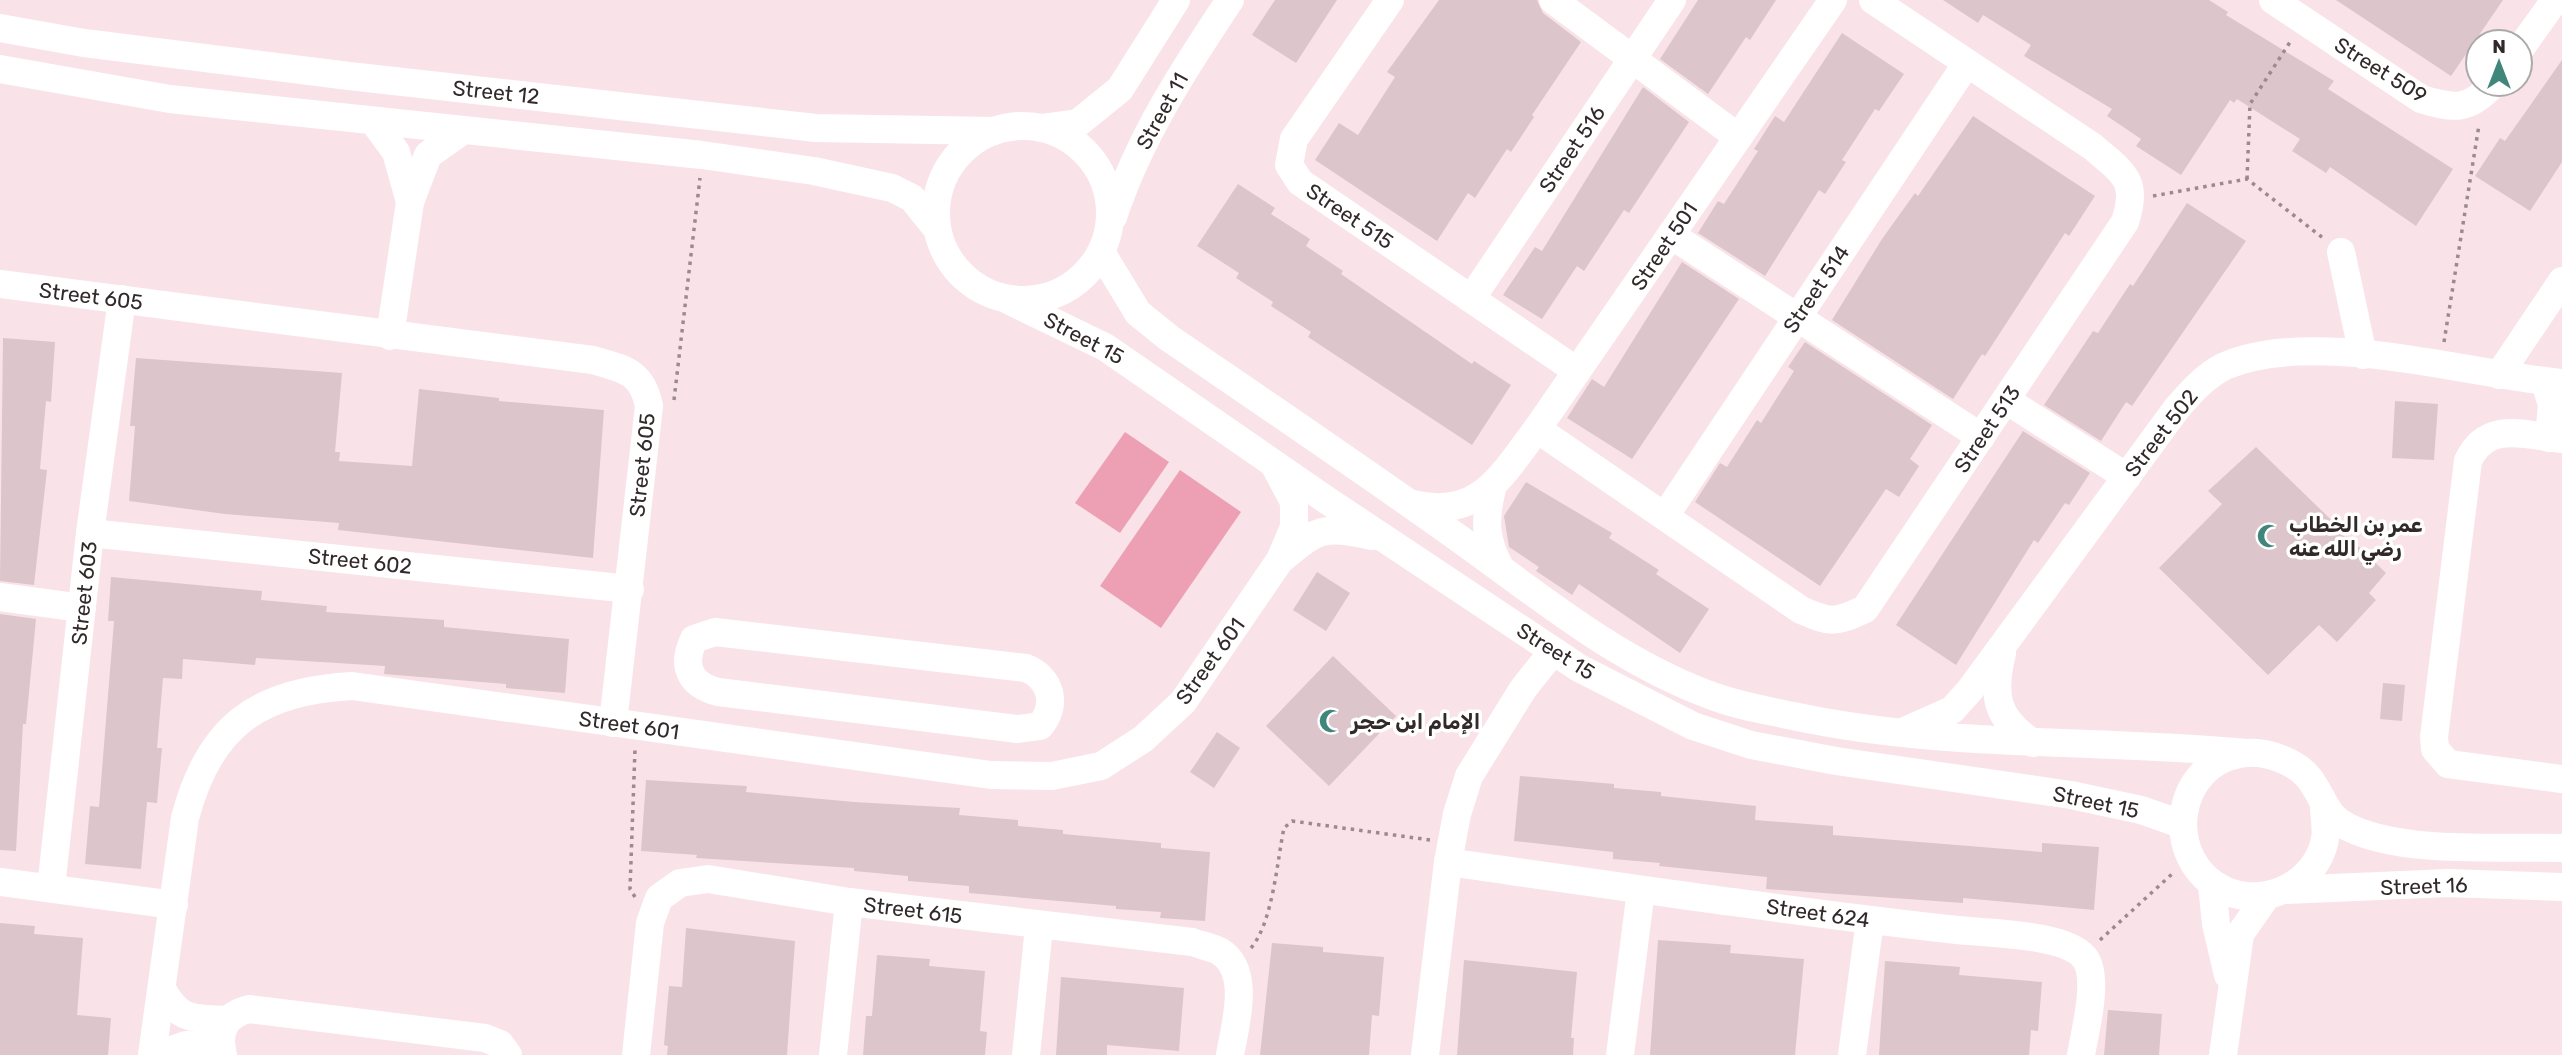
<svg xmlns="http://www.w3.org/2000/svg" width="2562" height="1055" font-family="Rubik,'Noto Sans Arabic',sans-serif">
	<rect width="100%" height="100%" fill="#f9e3e8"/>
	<g fill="#eda0b4">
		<path d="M1125 432 1169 462 1120 533 1075 503Z"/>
		<path d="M1180 470 1241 512 1161 628 1100 586Z"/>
	</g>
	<g fill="#dcc6cb">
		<path d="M1275 0H1337L1296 63 1252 35Z"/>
		<path d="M1439 0H1537L1543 13 1581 42 1532 115 1534 117 1511 152 1507 149 1475 198 1468 193 1437 241 1315 160 1339 123 1358 135 1395 77 1387 72Z"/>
		<path d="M1698 0H1776L1750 40 1746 37 1708 94 1660 59Z"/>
		<path d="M1943 0H2209L2228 12 2226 15 2334 81 2328 89 2453 169 2416 226 2330 167 2326 173 2292 151 2300 139 2237 99 2234 103 2230 100 2181 175 2136 146 2141 139 2107 116 2112 109 2024 56 2031 45 1983 15 1978 23Z"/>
		<path d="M2336 0H2503L2451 76Z"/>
		<path d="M1842 33 1904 74 1879 111 1875 109 1842 160 1846 162 1825 194 1819 190 1765 276 1698 233 1718 201 1724 204 1758 151 1754 149 1775 116 1784 122Z"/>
		<path d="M2562 60V162L2530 211 2475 176 2500 138 2505 141Z"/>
		<path d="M1643 87 1689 122 1629 213 1624 210 1584 271 1577 266 1542 319 1503 295 1535 247 1542 251Z"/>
		<path d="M1973 116 2095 196 2069 236 2065 233 1985 356 1982 354 1953 399 1832 320 1882 239 1915 193 1918 196Z"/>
		<path d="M1238 184 1275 208 1271 214 1310 239 1306 246 1343 271 1341 274 1472 364 1474 361 1511 385 1472 445 1308 337 1311 332 1271 306 1273 302 1236 278 1239 273 1197 246Z"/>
		<path d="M2187 203 2246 241 2132 406 2126 402 2101 441 2044 405 2093 331 2098 333 2130 284 2133 286Z"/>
		<path d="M1682 262 1739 299 1632 459 1567 418 1592 379 1604 387Z"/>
		<path d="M3 338 55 342 51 402 46 401 40 469 47 470 34 585 0 581Z"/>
		<path d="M1805 342 1932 425 1910 459 1919 466 1899 497 1886 489 1820 586 1695 502 1720 463 1727 467 1757 420 1761 423 1794 371 1788 367Z"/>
		<path d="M136 358 342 373 335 452H340L339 461 412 466 419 389 499 398V401L604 410 593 558 338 530 339 523 225 514 129 501 135 426H130Z"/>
		<path d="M2395 401 2438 404 2434 460 2392 458Z"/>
		<path d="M2023 431 2090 473 2069 505 2065 503 2038 543 2034 540 1956 665 1896 625Z"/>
		<path d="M2256 447 2386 573 2369 593 2376 600 2337 642 2319 625 2268 675 2159 568 2222 504 2208 491Z"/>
		<path d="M1526 482 1612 533 1609 538 1659 570 1656 574 1709 609 1680 653 1579 584 1572 595 1536 571 1539 567 1509 547 1504 516Z"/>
		<path d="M1317 572 1350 593 1326 631 1293 610Z"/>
		<path d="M111 577 262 591 261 600 327 606 326 612 444 620V627L569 639 565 693 506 688V684L384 674 385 666 256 658 255 665 183 659 182 679 163 678 157 748H162L157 803 147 802 141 869 85 864 90 806 99 807 114 621H108Z"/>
		<path d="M0 614 36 619 26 724H23L16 851 0 850Z"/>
		<path d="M1333 656 1396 716 1329 786 1266 726Z"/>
		<path d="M2383 683 2405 685 2402 721 2380 719Z"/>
		<path d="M1217 732 1240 748 1214 788 1190 772Z"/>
		<path d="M1520 776 1614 784V788L1661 792V796L1756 806 1755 820 1833 826V835L2042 852V843L2099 847 2094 910 1963 898V903L1766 889 1767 877 1659 866 1660 863 1613 859V852L1514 841Z"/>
		<path d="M646 780 747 786 746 792 854 802 960 808 959 815 1018 820V826L1063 830V834L1161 843V848L1210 852 1205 921 1160 918 1161 912 1116 909V906L969 893V886L908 881V876L854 871V868L696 858 697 855 641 851Z"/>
		<path d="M0 923 35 926 34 934 83 938 77 1015 111 1018 108 1055H0Z"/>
		<path d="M686 928 795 941 787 1055H667L668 1046 664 1045 669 986 682 987Z"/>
		<path d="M1658 940 1731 945 1730 953 1804 959 1795 1055H1650Z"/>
		<path d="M1272 943 1323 947V952L1384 957 1379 1016 1372 1015 1369 1055H1260Z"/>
		<path d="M877 955 930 959 929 966 985 971 980 1031 987 1032 985 1055H863L866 1016H872Z"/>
		<path d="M1464 960 1577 972 1571 1038H1574L1573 1055H1457Z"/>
		<path d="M1885 961 1960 967 1959 975 2042 982 2038 1031 2031 1030 2029 1055H1879Z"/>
		<path d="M1061 977 1184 988 1179 1051 1107 1045V1055H1056Z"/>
		<path d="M2108 1010 2162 1014 2159 1055H2104Z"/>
	</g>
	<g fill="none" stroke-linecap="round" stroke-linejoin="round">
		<g stroke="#9b8b8e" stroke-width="3.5" stroke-dasharray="3.5 5" stroke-linecap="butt">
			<path d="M2247 179 2250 104 2292 39"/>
			<path d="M2153 196 2247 179 2323 238"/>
			<path d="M2444 342 2479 125"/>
			<path d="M674 400 700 178"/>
			<path d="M635 897 630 889 635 749"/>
			<path d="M2100 940 2172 874"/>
			<path d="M1251 948C1273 922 1277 861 1284 828L1292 821 1430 840"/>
		</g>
		<g stroke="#fff" stroke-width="28">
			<path d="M1390 0 1294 139 1289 165 1300 182 1577 371"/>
			<path d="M1553 0 1738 137"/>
			<path d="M2273 0 2421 99C2454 109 2469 111 2493 84"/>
			<path d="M0 28 84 43 349 76 816 128 994 131"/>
			<path d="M2520 49 2555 0"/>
			<path d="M0 69 170 99 702 155 814 171 892 188 912 198 937 229"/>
			<path d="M374 122 396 152 410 202"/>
			<circle cx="1023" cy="213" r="87"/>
			<path d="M1041 128 1078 123 1120 89 1176 0"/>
			<path d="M1113 217C1139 138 1184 69 1230 0"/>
			<path d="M1671 235 1981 437"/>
			<path d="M1101 252 1138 313 1169 338C1264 403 1360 468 1454 535 1536 593 1612 658 1707 694 1734 705 1765 710 1793 716 1942 748 2095 739 2246 753"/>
			<path d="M2341 252 2363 355"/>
			<path d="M0 284 593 360C624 369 642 371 649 406L613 723"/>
			<path d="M1006 299 1105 347 1328 501 1579 668 1693 726 1751 745 1836 761 2071 795 2141 810 2181 824"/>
			<path d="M1471 299 1672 0"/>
			<path d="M390 336 410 202 428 155 462 131"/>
			<path d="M2499 375 2562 281"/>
			<path d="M2545 382 2552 405 2549 438"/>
			<path d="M2006 400 2127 477"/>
			<path d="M1537 429 1801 610C1831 623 1835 623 1865 609L2125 222C2139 180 2123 173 2093 147L1873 0"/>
			<path d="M2562 439C2525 435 2487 420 2468 461L2434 737 2435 749 2448 764 2562 779"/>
			<path d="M1492 489C1484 520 1485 541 1501 569"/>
			<path d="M1412 504C1480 520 1501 476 1537 429L1833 0"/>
			<path d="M1665 516 1967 63"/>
			<path d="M90 533 630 589"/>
			<path d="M1283 558C1319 527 1325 526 1372 536"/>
			<path d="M0 597 82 608"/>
			<path d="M715 632 1026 668C1051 678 1058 705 1040 726L1018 729 718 692C690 685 681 666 694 639Z"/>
			<path d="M2002 653C1992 695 1995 718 2033 743"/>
			<path d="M1907 730 1952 710 1970 690 2177 408C2191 392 2206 375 2225 366 2313 328 2467 374 2562 383"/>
			<path d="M2324 807C2324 817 2327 829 2325 839 2317 883 2266 908 2226 891 2160 862 2173 759 2247 753 2267 751 2296 762 2309 778 2326 800 2323 816 2352 829 2407 854 2500 846 2562 848"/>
			<path d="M1448 862C1617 886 1787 911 1957 930 1987 933 2065 934 2084 957 2100 976 2085 1031 2081 1055"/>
			<path d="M0 882 174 905"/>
			<path d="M2212 885 2216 924 2228 975"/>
			<path d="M51 888 90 533 122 299"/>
			<path d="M2286 890 2448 883 2562 887"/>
			<path d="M162 989C180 1022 193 1018 227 1020"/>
			<path d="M152 1055 185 818C209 726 258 691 352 686L991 775 1052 776 1101 766 1143 739 1183 702 1280 560 1294 527V502L1274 464"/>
			<path d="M159 1055 186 1045 221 1047"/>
			<path d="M223 1055C217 1031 225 1015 249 1009L485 1038 500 1044 508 1055"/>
			<path d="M636 1055 650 923 659 898 680 883 708 879 849 902 1192 942C1200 945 1211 947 1219 951 1252 970 1235 1025 1230 1055"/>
			<path d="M833 1055 849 902"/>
			<path d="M1026 1055 1039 927"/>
			<path d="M1425 1055 1448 862 1457 814 1469 776 1523 689 1553 651"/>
			<path d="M1620 1055 1641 890"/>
			<path d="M1852 1055 1870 920"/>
			<path d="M2223 1055 2240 934 2266 897"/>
		</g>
	</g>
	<defs>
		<g id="mosque-bare" transform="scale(1.89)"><path d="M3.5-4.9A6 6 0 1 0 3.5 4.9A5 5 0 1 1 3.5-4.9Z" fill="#41867b" stroke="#fff" stroke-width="2.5" paint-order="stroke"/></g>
	</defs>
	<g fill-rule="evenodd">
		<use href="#mosque-bare" x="2269" y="536"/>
		<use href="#mosque-bare" x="1331" y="721"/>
	</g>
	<g text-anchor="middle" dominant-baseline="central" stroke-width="7" stroke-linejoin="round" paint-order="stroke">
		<g font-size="21" fill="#31292a" stroke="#fff">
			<text transform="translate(2381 70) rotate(32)">Street 509</text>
			<text transform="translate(496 92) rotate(6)">Street 12</text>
			<text transform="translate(1162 111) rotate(-61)">Street 11</text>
			<text transform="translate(1572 149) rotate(-56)">Street 516</text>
			<text transform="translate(1350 216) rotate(34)">Street 515</text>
			<text transform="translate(1664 246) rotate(-56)">Street 501</text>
			<text transform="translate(1816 289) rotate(-56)">Street 514</text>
			<text transform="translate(91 296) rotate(7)">Street 605</text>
			<text transform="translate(1084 338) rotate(28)">Street 15</text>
			<text transform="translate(1987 429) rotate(-56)">Street 513</text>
			<text transform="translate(2161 433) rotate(-52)">Street 502</text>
			<text transform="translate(642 465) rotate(-84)">Street 605</text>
			<text transform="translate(360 561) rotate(6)">Street 602</text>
			<text transform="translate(84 593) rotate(-84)">Street 603</text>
			<text transform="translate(1556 651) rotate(32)">Street 15</text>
			<text transform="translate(1210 661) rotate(-54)">Street 601</text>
			<text transform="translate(629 725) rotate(8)">Street 601</text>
			<text transform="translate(2096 802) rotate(12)">Street 15</text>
			<text transform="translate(2424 886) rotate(-2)">Street 16</text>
			<text transform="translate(913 910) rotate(7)">Street 615</text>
			<text transform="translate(1818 913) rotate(8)">Street 624</text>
		</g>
		<g font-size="21" font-weight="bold" fill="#31292a" stroke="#fff" text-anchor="start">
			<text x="2289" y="524">عمر بن الخطاب<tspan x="2289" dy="24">رضي الله عنه</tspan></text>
			<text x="1351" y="721">الإمام ابن حجر</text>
		</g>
	</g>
	<g transform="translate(2499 63)"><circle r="33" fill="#ffffff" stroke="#ada9aa" stroke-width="2"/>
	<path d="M0-5L12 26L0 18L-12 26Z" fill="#41867b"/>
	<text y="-10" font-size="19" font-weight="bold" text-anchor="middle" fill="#31292a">N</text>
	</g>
</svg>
